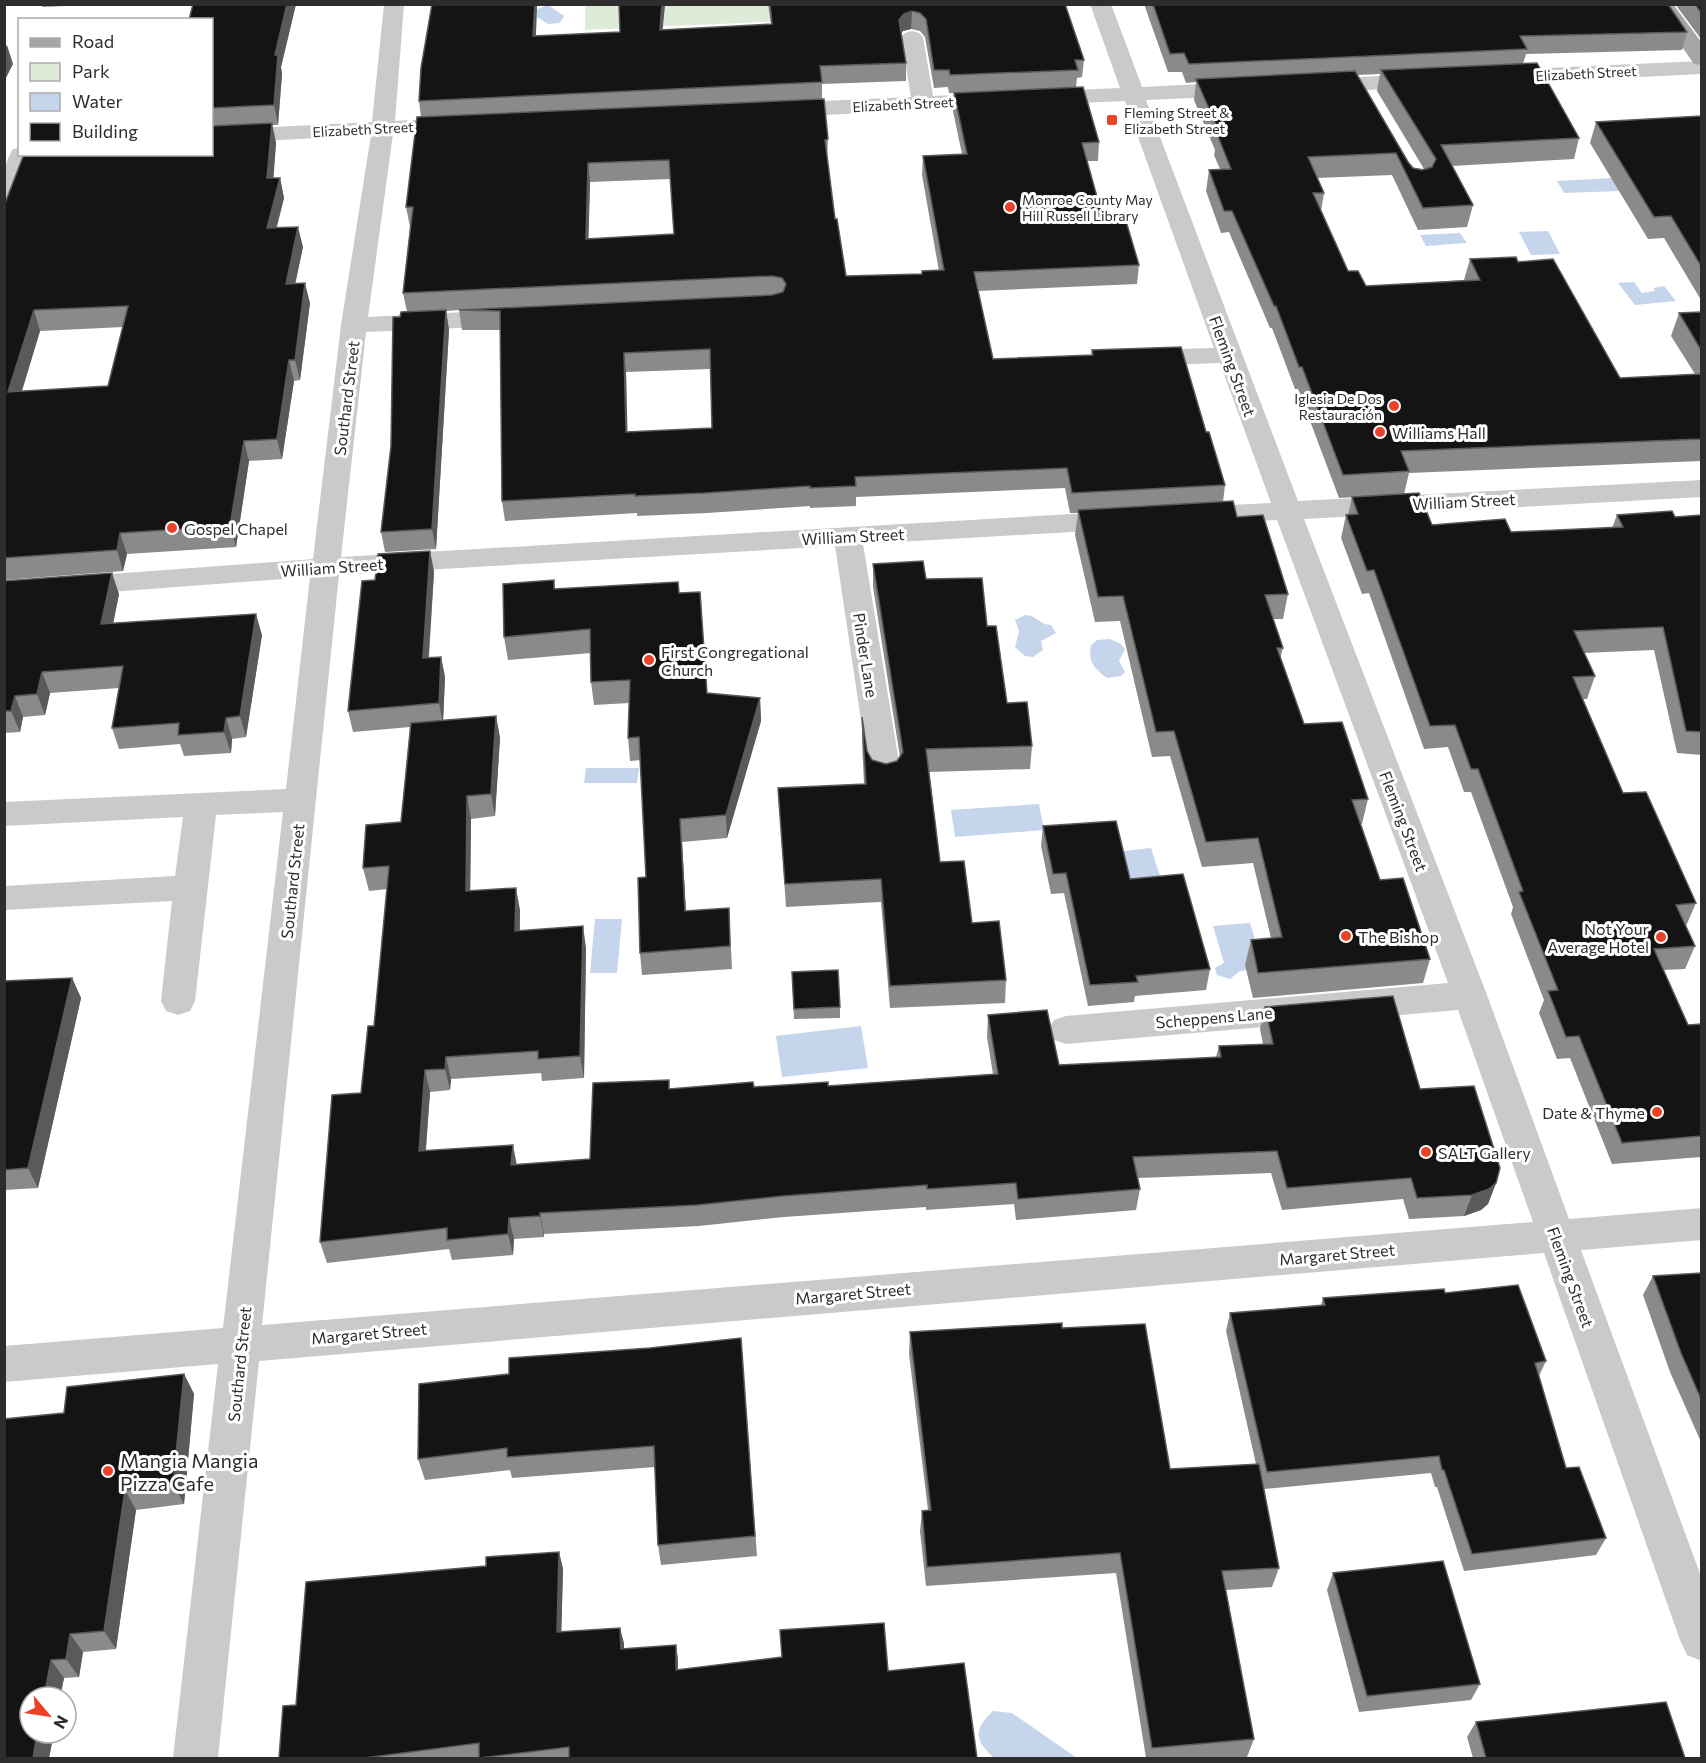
<svg xmlns="http://www.w3.org/2000/svg" width="1706" height="1763" font-family="Commissioner,sans-serif">
	<rect width="100%" height="100%" fill="#fff"/>
	<path fill="#dfebd9" d="M585 5H831L834 19 585 30Z"/>
	<g fill="#c5d5ec">
		<path d="M548 5 564 16 560 23 548 24 529 12Z"/>
		<path d="M1612 178 1620 191 1564 193 1557 181Z"/>
		<path d="M1548 231 1560 254 1531 255 1519 232Z"/>
		<path d="M1460 233 1467 243 1426 246 1420 235Z"/>
		<path d="M1634 282 1642 293 1655 291 1653 288 1664 286 1676 301 1635 305 1618 283Z"/>
		<path d="M1025 615C1037 615 1039 625 1051 625L1056 633 1041 641 1043 650 1033 657 1025 656 1015 647 1019 631 1015 620Z"/>
		<path d="M1110 639 1121 644 1125 649 1119 661 1125 672 1121 676 1107 678C1094 668 1088 662 1091 645L1097 640Z"/>
		<path d="M586 768H639L637 783H584Z"/>
		<path d="M1039 804 1044 830 955 837 951 810Z"/>
		<path d="M1151 848 1160 876 1124 880 1116 852Z"/>
		<path d="M595 919H622L617 973H590Z"/>
		<path d="M1250 923 1264 969 1240 971 1230 979 1217 975 1215 968 1224 963 1213 926Z"/>
		<path d="M861 1026 868 1068 782 1077 776 1036Z"/>
		<path d="M993 1711 1012 1713 1077 1758H994C974 1740 973 1730 993 1711Z"/>
	</g>
	<g fill="none" stroke-linecap="round" stroke-linejoin="round">
		<g fill="#cacaca" fill-rule="evenodd">
			<path d="M384 4H404L395 121 462 117 470 119 473 124 470 129 462 131 393 134 368 317 505 310 514 313 518 318 514 323 505 326 366 332 341 557 1122 511 1132 514 1136 520 1132 526 1122 529 863 544 901 774 896 782 885 785 874 782 869 774 835 546 339 575 262 1325 1533 1222 1458 1010 1066 1044 1054 1040 1048 1030 1054 1020 1066 1016 1448 983 1277 520 1191 525 1181 522 1177 516 1181 510 1191 507 1271 503 1220 363 1138 366 1129 363 1125 358 1129 353 1138 350 1214 348 1125 101 780 117 772 115 769 110 772 105 780 103 911 97 901 37 905 33 912 31 919 33 923 37 933 96 1120 88 1090 4H1111L1142 87 1238 82 1246 84 1249 89 1246 94 1238 96 1146 100 1298 501 1702 480V497L1304 519 1487 995 1569 1219 1702 1208V1240L1581 1250 1702 1579V1661L1687 1655 1680 1640 1544 1253 259 1361 218 1758H173L218 1364 4 1382V1346L223 1328 283 812 216 815 195 1001 190 1011 178 1015 166 1011 161 1001 172 901 4 910V886L175 876 183 817 4 826V802L286 789 310 577 4 600V582L313 559 341 325 371 135 212 144V130L372 122Z"/>
			<path d="M1702 61V74L1500 84 1492 82 1489 77 1492 72 1500 70Z"/>
			<path d="M1424 74 1432 76 1435 81 1432 86 1317 93 1309 91 1306 86 1309 81 1317 79Z"/>
			<path d="M20 148V154H32L16 208 12 213 4 215C4 194 0 168 13 149Z"/>
		</g>
		<path fill="#a5a5a5" fill-rule="evenodd" d="M1652 4H1673L1702 43V65L1694 64Z"/>
	</g>
	<g fill="#8a8a8a" fill-rule="evenodd">
		<path d="M37 4H110L43 7Z"/>
		<path d="M193 4H296L281 67 282 74 278 125H272L276 143 273 178H280L284 198 277 227 303 247 295 283 310 303 300 380 294 381 282 459 249 461 236 547 127 554 123 571 4 580V206L212 154V20ZM123 327 108 386 22 391 40 331Z"/>
		<path d="M432 4H537L536 36 620 32 619 4H665L662 30 771 24 768 4H1065L1084 60 1082 77 1077 78 1076 87 1099 142 1098 161H1087L1104 222 1139 265 1137 284 978 291 993 359 1091 355 1092 350 1206 432 1225 485 1223 502 1237 517 1288 594 1283 619H1273L1283 648 1280 659 1304 724 1368 799 1362 824H1361L1380 880 1430 959 1423 983 1253 998 1245 965 1251 940 1271 938 1253 863 1202 867 1170 756 1152 757 1120 621 1095 622 1075 535 1078 513H1070L1065 488 856 497V506L810 508V506L707 513 637 516V513L505 521 502 501 500 330H462L459 310 446 311 449 330 436 549 385 552 381 532 391 446 400 317 407 312 403 293 410 227 406 207 421 117 419 101ZM911 29 920 31 925 37 934 88 948 87 949 93H954L953 111 962 154 923 156 922 175 939 271 922 274 846 276 835 219 827 158 828 139 822 99V84L906 81V63L901 34 903 31ZM670 179 674 234 588 239 590 182ZM710 369 712 428 627 432 626 372Z"/>
		<path d="M1144 4H1668L1687 32 1682 50 1526 54 1523 64 1579 138 1574 159 1452 166 1473 205 1467 227 1418 230 1392 175 1317 178 1324 193 1321 211 1348 271 1366 286 1464 280 1470 259 1518 262 1620 378 1695 374 1671 336 1679 313 1701 312V461L1409 473 1404 494 1339 498 1298 389H1295L1272 328H1270L1229 232 1221 233 1206 191 1209 170 1220 169 1214 155 1215 150 1194 100 1196 82 1186 83 1182 72H1168ZM1380 74 1377 91 1424 169 1413 168 1408 162 1357 75Z"/>
		<path d="M1675 4H1701V39Z"/>
		<path d="M1701 116V300L1664 238 1648 239 1590 143 1596 122Z"/>
		<path d="M1352 497 1432 525 1511 532 1612 528 1617 515 1675 517 1701 515V755L1677 753 1654 650 1584 653 1595 676 1587 699H1583L1623 793 1696 903 1686 926 1695 946 1685 969 1663 970 1688 1025 1701 1024V1157L1612 1164 1570 1058 1557 1059 1539 1013 1544 1000 1511 914 1513 907 1471 792H1464L1448 747 1424 749 1369 593 1362 594 1341 538 1346 515H1348Z"/>
		<path d="M430 551 434 572 429 658 441 657 445 677 443 720 496 716 500 738 495 816 471 819 470 891 520 910V931L586 948 584 1078 542 1081 541 1073 451 1079 450 1090 430 1092 426 1150 517 1164 590 1159 670 1089 828 1086 993 1074 987 1037 988 1015 1059 1065 1216 1057 1219 1046 1263 1044 1260 1029 1265 1007 1420 1089 1496 1183 1488 1204 1481 1210 1464 1216 1409 1219 1403 1199 1282 1210 1271 1173 1138 1178 1140 1189 1136 1210 1016 1220 1014 1204 926 1210V1207L784 1217 699 1226 544 1234V1237L514 1239 513 1255 452 1260 449 1249 327 1263 320 1242 361 1093 374 1026 387 889 369 891 363 868 401 822 410 727 353 732 348 711 375 580Z"/>
		<path d="M873 564 926 579 987 626 1007 703 1032 746 1030 769 929 772 940 862 972 923 1006 980 1005 1003 890 1008 881 902 786 907 778 788 864 784 862 741V717L867 751 872 760 886 764 897 761 900 757 873 587Z"/>
		<path d="M554 580 555 589 679 593 707 693 760 698 761 721 727 838 682 842 686 911 729 908 732 969 642 975 640 953 646 877 641 760 630 761 628 738 629 703 594 705 591 682V653L508 660 504 637Z"/>
		<path d="M4 581 119 594 113 623 262 635 246 737 232 739 231 753 184 756 180 744 119 749 112 728 119 688 50 693 45 715 23 717 20 732 4 733Z"/>
		<path d="M1043 826 1130 879 1210 969 1206 990 1135 996 1134 1002 1088 1006 1064 893 1051 894 1041 846Z"/>
		<path d="M792 972 840 1007V1018L794 1019Z"/>
		<path d="M72 978 81 998 38 1188 4 1190V981Z"/>
		<path d="M1701 1273V1442L1670 1372 1643 1295 1653 1276Z"/>
		<path d="M1445 1293 1546 1361 1539 1376 1566 1468 1606 1538 1596 1555 1464 1571 1437 1487H1435L1431 1473 1264 1489 1279 1568 1272 1587 1226 1590 1254 1739 1247 1757 1234 1758H1146L1116 1573 926 1586 920 1531 922 1511 928 1510 909 1354 910 1332 1062 1328 1170 1469 1256 1464 1226 1331 1230 1313 1321 1305 1323 1298Z"/>
		<path d="M741 1338 757 1556 661 1565 658 1545 655 1467 512 1478 510 1470 425 1480 418 1459 509 1374 650 1348Z"/>
		<path d="M184 1374 194 1394 184 1504 136 1510 116 1649 83 1652 79 1677 64 1678 49 1758H4L64 1413Z"/>
		<path d="M559 1552 563 1569 561 1632 620 1628 624 1649 676 1645 678 1660V1670L888 1671 977 1758H279L296 1705 486 1566Z"/>
		<path d="M1333 1573 1480 1684 1471 1700 1359 1712 1327 1590Z"/>
		<path d="M1476 1722 1685 1758H1473L1467 1737Z"/>
	</g>
	<g fill="#5a5a5a">
		<path d="M287 4H296L281 67 282 74 278 125 274 105 275 55Z"/>
		<path d="M535 4H537L535 54 533 36Z"/>
		<path d="M662 4H665L661 48 660 30Z"/>
		<path d="M912 11 911 29 903 31 899 37V20L904 14Z"/>
		<path d="M7 45 13 64 4 82V50Z"/>
		<path d="M272 123 276 143 272 198 267 178Z"/>
		<path d="M588 163 590 182 588 258 586 239Z"/>
		<path d="M280 178 284 198 271 248 267 228Z"/>
		<path d="M298 227 303 247 291 304 286 284Z"/>
		<path d="M305 283 310 303 300 380 295 360Z"/>
		<path d="M34 310 40 331 15 413 8 392Z"/>
		<path d="M446 310 449 330 436 549 432 529Z"/>
		<path d="M624 353 626 372 628 452 626 432Z"/>
		<path d="M289 360 294 381 282 459 277 439Z"/>
		<path d="M244 441 249 461 236 547 230 526Z"/>
		<path d="M120 533 127 554 123 571 117 550Z"/>
		<path d="M430 551 434 572 427 679 423 658Z"/>
		<path d="M112 573 119 594 109 645 101 624Z"/>
		<path d="M256 614 262 635 246 737 240 716Z"/>
		<path d="M441 657 445 677 443 724 439 703Z"/>
		<path d="M42 672 50 693 45 715 37 694Z"/>
		<path d="M15 696 23 717 20 732 11 711Z"/>
		<path d="M760 698 761 721 727 838 726 815Z"/>
		<path d="M496 716 500 738 495 816 491 794Z"/>
		<path d="M226 718 232 739 231 753 224 732Z"/>
		<path d="M467 796 471 819 470 914 466 891Z"/>
		<path d="M680 819 682 842 687 934 685 911Z"/>
		<path d="M516 888 520 910 519 953 515 931Z"/>
		<path d="M583 926 586 948 584 1078 580 1056Z"/>
		<path d="M72 978 81 998 38 1188 28 1168Z"/>
		<path d="M446 1057 451 1079 450 1090 445 1069Z"/>
		<path d="M425 1070 430 1092 424 1172 419 1151Z"/>
		<path d="M513 1145 517 1166 511 1165Z"/>
		<path d="M1496 1183 1488 1204 1481 1210 1464 1216 1472 1195Z"/>
		<path d="M540 1213 544 1234V1237L540 1216Z"/>
		<path d="M509 1218 514 1239 513 1255 508 1234Z"/>
		<path d="M184 1374 194 1394 184 1504 173 1484Z"/>
		<path d="M125 1490 136 1510 116 1649 104 1631Z"/>
		<path d="M559 1552 563 1569 561 1647 557 1632Z"/>
		<path d="M620 1628 624 1643V1664L621 1649Z"/>
		<path d="M70 1634 83 1652 79 1677 66 1659Z"/>
		<path d="M676 1645 678 1660V1685L676 1670Z"/>
		<path d="M51 1660 64 1678 60 1697H44Z"/>
		<path d="M37 1733H54L49 1758H33Z"/>
	</g>
	<g fill="#141414" stroke="#5a5a5a" stroke-width="1.5" fill-rule="evenodd">
		<path d="M193 4H287L275 55H278L274 105 212 108V20H189Z"/>
		<path d="M432 4H535L533 36 620 32 619 4H662L660 30 772 24 770 4H1065L1084 60H1075L1078 70 950 75 949 70H934L926 19 920 13 912 11 904 14 899 20 906 63 820 66 822 82 419 101 421 68Z"/>
		<path d="M1153 4H1668L1687 32 1520 36 1527 49 1189 64 1184 53 1170 54Z"/>
		<path d="M1695 4H1701V13Z"/>
		<path d="M1537 63 1579 138 1441 145 1473 205 1423 208 1396 153 1308 157 1324 193H1313L1348 271H1358L1366 286 1480 280 1470 259 1516 257 1518 262 1553 259 1620 378 1701 374V439L1401 451 1409 471 1343 475 1302 367H1299L1276 306H1274L1232 211H1224L1209 170 1231 169 1217 134H1220L1196 79 1355 71 1408 162 1413 168 1422 170 1432 167 1436 159 1381 70Z"/>
		<path d="M1083 87 1099 142 1082 143 1104 222 1126 221 1139 265 974 272 993 359 1093 355 1092 350 1181 347 1206 432H1209L1225 485 1072 493 1067 468 855 477 856 486 810 488V486L705 493 635 496V494L502 501 500 311 459 310 772 295 783 292 786 284 782 278 772 276 403 293 413 207H406L417 117 824 99 828 139 825 140 835 219H837L846 276 922 274V271L944 270 923 156 967 154 954 93ZM669 160 674 234 586 239 588 163ZM710 349 712 428 626 432 624 353Z"/>
		<path d="M1701 116V266L1671 216 1654 217 1596 122Z"/>
		<path d="M272 123 267 178H280L267 228 298 227 286 284 305 283 295 360H289L277 439 244 441 230 526 120 533 117 550 4 558V206L24 154H212V126ZM128 306 108 386 8 392 34 310Z"/>
		<path d="M446 310 432 529 381 532 391 446 393 317H400L401 312Z"/>
		<path d="M1701 312V350L1679 313Z"/>
		<path d="M1419 493 1432 525 1505 519 1511 532 1623 527 1617 515 1672 511 1675 517 1701 515V732L1686 731 1663 627 1574 631 1595 676 1573 677 1623 793 1646 792 1696 903 1676 905 1695 946 1654 949 1688 1025 1701 1024V1136L1622 1143 1579 1036 1566 1037 1548 991 1558 990 1519 892 1523 891 1478 769H1471L1455 725 1430 726 1374 570 1367 571 1346 515 1358 514 1352 497Z"/>
		<path d="M1233 501 1237 517 1263 515 1288 594 1265 595 1283 648H1277L1304 724 1342 722 1368 799 1352 800 1380 880 1403 878 1430 959 1258 973 1251 940 1282 937 1258 838 1206 842 1174 731 1156 732 1123 596 1098 597 1078 510Z"/>
		<path d="M430 551 423 658 441 657 439 703 348 711 362 581 375 580 378 554Z"/>
		<path d="M923 561 926 579 982 578 987 626H996L1007 703 1027 702 1032 746 926 749 940 862 964 861 972 923 999 921 1006 980 890 986 881 879 785 884 778 788 866 784 862 717 867 751 872 760 886 764 897 761 903 752 873 564Z"/>
		<path d="M112 573 101 624 256 614 240 716 226 718 224 732 178 735 179 723 112 728 123 666 42 672 37 694 15 696 11 711H4V581Z"/>
		<path d="M554 580V589L678 582 679 593 700 592 707 693 760 698 726 815 680 819 685 911 729 908 730 946 640 953 638 878 646 877 639 737 628 738 630 680 591 682 590 629 504 637 503 584Z"/>
		<path d="M496 716 491 794 467 796 466 891 516 888 515 931 583 926 580 1056 538 1059V1051L446 1057 445 1069 425 1070 419 1151 513 1145 511 1165 590 1159 593 1083 669 1080V1089L753 1082 754 1087 828 1082V1086L998 1074 988 1015 1047 1010 1059 1065 1221 1057 1219 1046 1273 1044 1265 1007 1393 996 1420 1089 1474 1086 1500 1168 1496 1183 1489 1189 1472 1195 1417 1198 1411 1178 1287 1188 1277 1151 1133 1157 1140 1189 1018 1199 1016 1183 927 1189V1185L783 1196 697 1205 540 1213V1216L509 1218 508 1234 447 1240V1228L320 1242 332 1095 361 1093 368 1026H374L389 866 363 868 366 825 401 822 411 723Z"/>
		<path d="M1116 821 1130 879 1183 874 1210 969 1136 976 1138 982 1090 985 1066 873 1053 874 1043 826Z"/>
		<path d="M838 970 840 1007 794 1009 792 972Z"/>
		<path d="M72 978 28 1168 4 1170V981Z"/>
		<path d="M1701 1273V1399L1681 1353 1653 1276Z"/>
		<path d="M1518 1285 1546 1361 1535 1363 1566 1468 1579 1467 1606 1538 1472 1554 1444 1470H1442L1439 1456 1267 1472 1230 1313 1325 1305 1323 1298 1444 1289 1445 1293Z"/>
		<path d="M1062 1323V1328L1145 1324 1170 1469 1259 1464 1279 1568 1222 1571 1254 1739 1152 1748 1120 1553 927 1567 922 1511 931 1510 910 1332Z"/>
		<path d="M741 1338 755 1536 658 1545 654 1446 507 1457V1448L418 1459 419 1384 509 1374V1358L650 1348Z"/>
		<path d="M184 1374 173 1484 125 1490 104 1631 70 1634 66 1659 51 1660 44 1697H30V1733H37L33 1758H4V1419L64 1413 67 1387Z"/>
		<path d="M559 1552 557 1632 620 1628 621 1649 676 1645V1670L782 1657 780 1630 884 1623 888 1671 964 1663 977 1758H569V1747L479 1758V1743L364 1758H279L283 1706 296 1705 306 1582 486 1566V1557Z"/>
		<path d="M1443 1561 1480 1684 1367 1696 1333 1573Z"/>
		<path d="M1666 1702 1685 1758H1486L1476 1722Z"/>
	</g>
	<g fill="#eb4127" stroke="#fff" stroke-width="2">
		<rect x="1106" y="114" width="12" height="12" rx="3"/>
		<circle cx="1010" cy="207" r="6"/>
		<circle cx="1394" cy="406" r="6"/>
		<circle cx="1380" cy="432" r="6"/>
		<circle cx="172" cy="528" r="6"/>
		<circle cx="649" cy="660" r="6"/>
		<circle cx="1346" cy="936" r="6"/>
		<circle cx="1661" cy="937" r="6"/>
		<circle cx="1657" cy="1112" r="6"/>
		<circle cx="1426" cy="1152" r="6"/>
		<circle cx="108" cy="1471" r="6"/>
	</g>
	<g text-anchor="middle" dominant-baseline="central" stroke-width="6" stroke-linejoin="round" paint-order="stroke">
		<g font-size="14" fill="#2d2d2d" stroke="#fff">
			<text transform="translate(1586 73) rotate(-3)">Elizabeth Street</text>
			<text transform="translate(903 104) rotate(-3)">Elizabeth Street</text>
			<text transform="translate(363 129) rotate(-3)">Elizabeth Street</text>
		</g>
		<g font-size="14" fill="#2d2d2d" stroke="#fff" text-anchor="start">
			<text x="1124" y="112">Fleming Street &amp;<tspan x="1124" dy="16">Elizabeth Street</tspan></text>
			<text x="1022" y="199">Monroe County May<tspan x="1022" dy="16">Hill Russell Library</tspan></text>
			<text x="1382" y="398" text-anchor="end">Iglesia De Dos<tspan x="1382" dy="16">Restauración</tspan></text>
		</g>
		<g font-size="16" fill="#2d2d2d" stroke="#fff">
			<text transform="translate(1233 366) rotate(70)">Fleming Street</text>
			<text transform="translate(346 398) rotate(-83)">Southard Street</text>
			<text transform="translate(1464 501) rotate(-3)">William Street</text>
			<text transform="translate(853 536) rotate(-3)">William Street</text>
			<text transform="translate(332 567) rotate(-4)">William Street</text>
			<text transform="translate(866 655) rotate(81)">Pinder Lane</text>
			<text transform="translate(1404 821) rotate(69)">Fleming Street</text>
			<text transform="translate(292 881) rotate(-84)">Southard Street</text>
			<text transform="translate(1214 1017) rotate(-5)">Scheppens Lane</text>
			<text transform="translate(1337 1254) rotate(-5)">Margaret Street</text>
			<text transform="translate(1571 1277) rotate(70)">Fleming Street</text>
			<text transform="translate(853 1293) rotate(-5)">Margaret Street</text>
			<text transform="translate(369 1333) rotate(-5)">Margaret Street</text>
			<text transform="translate(239 1364) rotate(-84)">Southard Street</text>
		</g>
		<g font-size="16" fill="#2d2d2d" stroke="#fff" text-anchor="start">
			<text x="1392" y="432">Williams Hall</text>
			<text x="184" y="528">Gospel Chapel</text>
			<text x="661" y="651">First Congregational<tspan x="661" dy="18">Church</tspan></text>
			<text x="1649" y="928" text-anchor="end">Not Your<tspan x="1649" dy="18">Average Hotel</tspan></text>
			<text x="1358" y="936">The Bishop</text>
			<text x="1645" y="1112" text-anchor="end">Date &amp; Thyme</text>
			<text x="1438" y="1152">SALT Gallery</text>
		</g>
		<g font-size="20" fill="#2d2d2d" stroke="#fff" text-anchor="start">
			<text x="120" y="1460">Mangia Mangia<tspan x="120" dy="23">Pizza Cafe</tspan></text>
		</g>
	</g>
	<rect width="1706" height="1763" fill="none" stroke="#2d2d2d" stroke-width="12"/>
	<rect x="18" y="18" width="195" height="138" fill="#ffffff" stroke="#ababab" stroke-width="1.5"/>
	<rect x="30" y="38" width="30" height="9" fill="#a5a5a5" stroke="#ababab" stroke-width="1.5"/>
	<text x="72" y="48" font-size="18" fill="#2d2d2d">Road</text>
	<rect x="30" y="63" width="30" height="18" fill="#dfebd9" stroke="#ababab" stroke-width="1.5"/>
	<text x="72" y="78" font-size="18" fill="#2d2d2d">Park</text>
	<rect x="30" y="93" width="30" height="18" fill="#c5d5ec" stroke="#ababab" stroke-width="1.5"/>
	<text x="72" y="108" font-size="18" fill="#2d2d2d">Water</text>
	<rect x="30" y="123" width="30" height="18" fill="#141414" stroke="#ababab" stroke-width="1.5"/>
	<text x="72" y="138" font-size="18" fill="#2d2d2d">Building</text>
	<g transform="translate(48 1715) rotate(119)"><circle r="28" fill="#ffffff" stroke="#ababab" stroke-width="1.5"/>
	<path d="M0-4.5L10 22L0 15L-10 22Z" fill="#eb4127"/>
	<text y="-9" font-size="16" font-weight="bold" text-anchor="middle" fill="#2d2d2d">N</text>
	</g>
</svg>
